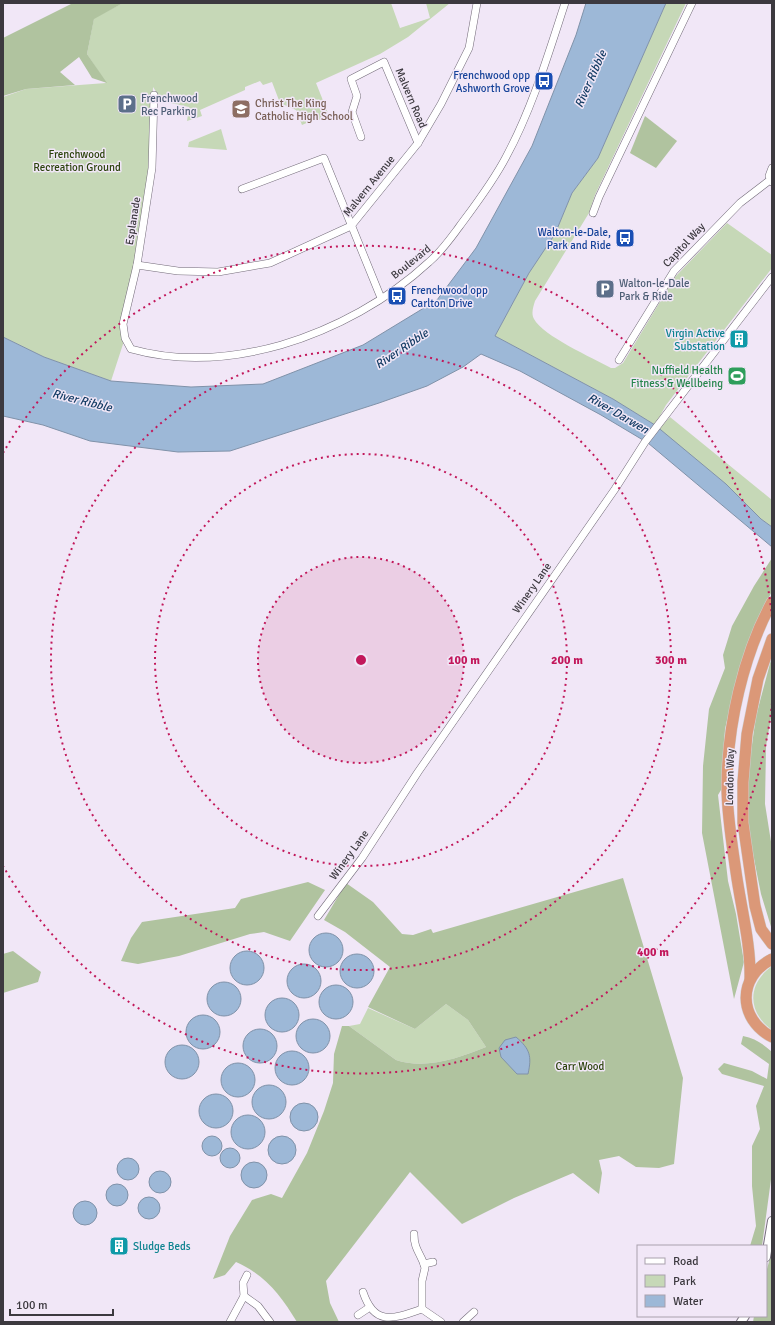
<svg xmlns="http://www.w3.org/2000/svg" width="775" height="1325" font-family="Signika,sans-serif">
	<rect width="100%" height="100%" fill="#f1e7f7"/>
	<g fill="#c6d8b7">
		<path d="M123 3H391L400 28 430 18 426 3H450L408 37 380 54 316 83 330 118 311 121 302 125 296 110 280 103 272 82 263 85 260 81 245 87V90L200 110 202 116 187 121 189 107 157 100V93L153 87 151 175 123 324 125 338 111 381 44 357 3 337V97L26 89 106 83 87 54 94 18Z"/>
		<path d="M666 3H686L595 195 589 213 535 301C533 307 531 314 534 319 543 336 593 358 611 368H615L623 363 675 277 727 223 772 255V268L666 405 655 425 613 399 495 336 529 273 555 234 572 193 598 158Z"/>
		<path d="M221 129 227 150 188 147 189 142Z"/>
		<path d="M670 417 772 500V527L761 519 726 484 659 429Z"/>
		<path d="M772 966V1030C747 1012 747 984 772 966Z"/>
		<path d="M446 1004 468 1020 486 1047C459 1058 425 1070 396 1060L349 1026 360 1024 368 1008 415 1029Z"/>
	</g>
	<g fill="#b0c39f">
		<path d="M73 3H123L94 19 87 54 107 83 92 78 79 57 60 72 75 85 26 89 3 96V38Z"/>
		<path d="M645 116 677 141 656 168 630 153Z"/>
		<path d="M772 558V591L751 635 738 673 732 700 725 729 721 790 718 795 728 881 736 914 744 962 734 999 702 833 703 766 709 709 725 668 723 655 732 626 754 586Z"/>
		<path d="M772 656V712L766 746 765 804 772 848V930L761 894 749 834 748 773 756 716Z"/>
		<path d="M623 878 683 1078 674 1164 659 1168 636 1167 619 1156 599 1160 602 1173 599 1194 573 1173 514 1198 462 1224 410 1172 326 1281 330 1303 339 1322H297C280 1294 265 1275 236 1262L225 1275 213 1279 230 1236 252 1200 271 1194 282 1198 307 1153 324 1111 333 1083 334 1054 342 1026H349L396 1060C425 1070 459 1058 486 1047L468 1020 446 1004 415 1029 368 1007 390 967 345 932 324 920 346 883 373 902 402 934 413 935 431 929 433 933Z"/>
		<path d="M308 882 325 890 290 941 264 932 250 934 179 956 138 964 121 961 131 938 142 922 235 908 241 899Z"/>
		<path d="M13 951 41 972 38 982 3 993V954Z"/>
		<path d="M743 1036C755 1038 763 1044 772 1052V1172L762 1246H750L756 1226 752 1186V1146L760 1129 756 1106 764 1086 722 1074 718 1069 724 1063 752 1071 767 1079 769 1064 741 1044Z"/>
		<path d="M772 1250V1322H753L754 1316H766V1273Z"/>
	</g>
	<g fill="#9db8d7" stroke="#8092a9">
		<path d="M586 3H666L598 158 572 193 555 234 529 273 495 336 613 399 655 425 726 484 761 519 772 527V547L648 443 601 415 520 371 481 354 463 367 427 386 379 403 230 451 178 452 90 441 43 425 3 416V337L44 357 111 381 191 387 263 384 363 345 437 300 476 248 532 146 576 35Z"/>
		<circle cx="326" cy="950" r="17"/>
		<circle cx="247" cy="968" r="17"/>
		<circle cx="357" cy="971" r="17"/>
		<circle cx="304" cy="981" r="17"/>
		<circle cx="224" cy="999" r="17"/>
		<circle cx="336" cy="1002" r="17"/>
		<circle cx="282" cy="1015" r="17"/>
		<circle cx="203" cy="1032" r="17"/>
		<circle cx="313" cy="1036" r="17"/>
		<circle cx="260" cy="1046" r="17"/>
		<path d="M516 1037C530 1049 532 1056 528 1074H517L501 1057 499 1048 505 1040Z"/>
		<circle cx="182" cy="1062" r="17"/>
		<circle cx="292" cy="1068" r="17"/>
		<circle cx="238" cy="1080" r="17"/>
		<circle cx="269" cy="1102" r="17"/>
		<circle cx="216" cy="1111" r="17"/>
		<circle cx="304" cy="1117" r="14"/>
		<circle cx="248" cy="1132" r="17"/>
		<circle cx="212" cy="1146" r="10"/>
		<circle cx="282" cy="1150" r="14"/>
		<circle cx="230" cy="1158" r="10"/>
		<circle cx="128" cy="1169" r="11"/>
		<circle cx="254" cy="1175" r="13"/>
		<circle cx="160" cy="1182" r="11"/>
		<circle cx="117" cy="1195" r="11"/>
		<circle cx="149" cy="1208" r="11"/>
		<circle cx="85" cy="1213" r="12"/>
	</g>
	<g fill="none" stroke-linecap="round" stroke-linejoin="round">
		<g stroke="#736b79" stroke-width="8">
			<g id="minor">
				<path d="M154 95 152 168 137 265 123 324 125 338 131 349C181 363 231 359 281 345 335 329 388 300 429 262 441 252 450 239 459 227 476 204 493 182 506 157 532 109 548 55 565 3"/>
				<path d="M361 137 352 112 357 96 351 79 384 62 418 143"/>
				<path d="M772 168 769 176 772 182"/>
				<path d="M242 189 324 158 381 298"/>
				<path d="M593 213 599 197 692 3"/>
				<path d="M137 265 178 271 218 272 270 263 351 226 418 143 441 104 469 48 477 3"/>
				<path d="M619 360 674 271 740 203 770 180"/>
				<path d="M318 916 362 858 418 772 615 489 645 442 772 277"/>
				<path d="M414 1234C414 1251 422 1254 425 1268L422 1281V1309"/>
				<path d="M424 1264 433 1262"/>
				<path d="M363 1292C374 1325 391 1320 422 1309L441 1322"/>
				<path d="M244 1296 258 1306 270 1322"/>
				<path d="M358 1315 367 1309"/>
				<path d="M230 1322 244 1296 243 1283 247 1275"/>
				<path d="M463 1322 474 1312"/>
			</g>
		</g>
		<g stroke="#736b79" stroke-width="10">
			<g id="tertiary">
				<path d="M766 1257 772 1221"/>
				<path d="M741 1322 745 1316"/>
			</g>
		</g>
		<g stroke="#d0cfd1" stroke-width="12">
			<g id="trunk">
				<path d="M772 639 758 679 747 734 743 782V823L755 906 761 929 772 944"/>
				<path d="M772 959C737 977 738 1019 772 1037"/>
				<path d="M750 980C751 944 741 908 736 872 732 844 727 815 727 787 727 727 743 655 772 602"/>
			</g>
		</g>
		<use href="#minor" stroke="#fff" stroke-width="7"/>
		<use href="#tertiary" stroke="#fff" stroke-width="8"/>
		<use href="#trunk" stroke="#db9878" stroke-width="11"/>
	</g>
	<circle cx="361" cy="660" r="103" fill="#c2185b" fill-opacity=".12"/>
	<g fill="none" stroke="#c2185b" stroke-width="2" stroke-dasharray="2 4">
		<circle cx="361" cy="660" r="103"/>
		<circle cx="361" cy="660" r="206"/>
		<circle cx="361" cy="660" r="310"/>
		<path d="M772 703A413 413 0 0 1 3 866M3 453A413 413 0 0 1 772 617"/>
	</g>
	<defs>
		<g id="bus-square" transform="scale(1)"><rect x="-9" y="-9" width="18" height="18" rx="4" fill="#1a4fb4" stroke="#f1e7f7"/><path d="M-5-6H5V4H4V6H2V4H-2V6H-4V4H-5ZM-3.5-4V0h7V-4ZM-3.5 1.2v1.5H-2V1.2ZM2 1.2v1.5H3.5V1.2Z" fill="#fff"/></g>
		<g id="parking-square" transform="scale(1)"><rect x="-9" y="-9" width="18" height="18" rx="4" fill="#5c6f8a" stroke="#f1e7f7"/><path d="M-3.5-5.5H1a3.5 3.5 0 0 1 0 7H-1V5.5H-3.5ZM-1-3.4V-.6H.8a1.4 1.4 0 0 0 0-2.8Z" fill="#fff"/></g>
		<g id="school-square" transform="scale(1)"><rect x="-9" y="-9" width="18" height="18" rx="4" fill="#8d6e63" stroke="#f1e7f7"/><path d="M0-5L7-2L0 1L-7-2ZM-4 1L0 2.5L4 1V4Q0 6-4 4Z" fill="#fff"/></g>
		<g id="building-square" transform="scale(1)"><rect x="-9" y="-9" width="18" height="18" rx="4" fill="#0f9aa8" stroke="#f1e7f7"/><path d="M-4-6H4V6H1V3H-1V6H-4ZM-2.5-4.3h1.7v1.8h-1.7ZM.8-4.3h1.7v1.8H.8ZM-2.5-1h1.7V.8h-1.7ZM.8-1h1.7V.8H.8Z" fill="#fff"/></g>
		<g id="stadium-square" transform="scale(1)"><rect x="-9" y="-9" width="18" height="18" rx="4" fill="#2e9e5b" stroke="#f1e7f7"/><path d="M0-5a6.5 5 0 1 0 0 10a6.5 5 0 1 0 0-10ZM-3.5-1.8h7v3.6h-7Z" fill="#fff"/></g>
	</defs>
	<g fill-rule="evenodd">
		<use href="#bus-square" x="544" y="81"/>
		<use href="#parking-square" x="127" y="104"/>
		<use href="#school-square" x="241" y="109"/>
		<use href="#bus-square" x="625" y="238"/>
		<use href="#parking-square" x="605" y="289"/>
		<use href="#bus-square" x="397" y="296"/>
		<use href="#building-square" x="739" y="339"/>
		<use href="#stadium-square" x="737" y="376"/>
		<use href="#building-square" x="119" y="1246"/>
	</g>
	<g text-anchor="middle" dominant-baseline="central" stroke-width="3" stroke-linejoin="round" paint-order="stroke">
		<g font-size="11" fill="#164399" stroke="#f1e7f7" text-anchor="end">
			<text x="530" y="75">Frenchwood opp<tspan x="530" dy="13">Ashworth Grove</tspan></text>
			<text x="611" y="232">Walton-le-Dale,<tspan x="611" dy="13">Park and Ride</tspan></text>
			<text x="411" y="290" text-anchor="start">Frenchwood opp<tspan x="411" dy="13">Carlton Drive</tspan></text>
		</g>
		<g font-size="11" fill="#4e5e75" stroke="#f1e7f7" text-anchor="start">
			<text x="141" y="98">Frenchwood<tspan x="141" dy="13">Rec Parking</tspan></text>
			<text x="619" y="283">Walton-le-Dale<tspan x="619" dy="13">Park &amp; Ride</tspan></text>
		</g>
		<g font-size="11" fill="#3c393f" stroke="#f1e7f7">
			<text transform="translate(411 98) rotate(67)">Malvern Road</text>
			<text transform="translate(369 186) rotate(-51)">Malvern Avenue</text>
			<text transform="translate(133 221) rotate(-81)">Esplanade</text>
			<text transform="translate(684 245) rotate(-47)">Capitol Way</text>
			<text transform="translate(411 262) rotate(-39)">Boulevard</text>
			<text transform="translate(532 588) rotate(-55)">Winery Lane</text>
			<text transform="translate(730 777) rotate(-89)">London Way</text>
			<text transform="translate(349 855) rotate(-54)">Winery Lane</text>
		</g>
		<g font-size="11" fill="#785e54" stroke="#f1e7f7" text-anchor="start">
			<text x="255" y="103">Christ The King<tspan x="255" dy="13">Catholic High School</tspan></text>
		</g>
		<g font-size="11" fill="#2c430d" stroke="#f1e7f7">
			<text x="77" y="154">Frenchwood<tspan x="77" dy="13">Recreation Ground</tspan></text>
			<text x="580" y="1066">Carr Wood</text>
		</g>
		<g font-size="11" fill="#0d838f" stroke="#f1e7f7" text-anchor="end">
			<text x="725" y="333">Virgin Active<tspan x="725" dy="13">Substation</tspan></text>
			<text x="133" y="1246" text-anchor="start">Sludge Beds</text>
		</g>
		<g font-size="11" fill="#27864d" stroke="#f1e7f7" text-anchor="end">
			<text x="723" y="370">Nuffield Health<tspan x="723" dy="13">Fitness &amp; Wellbeing</tspan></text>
		</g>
		<g font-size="12" font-style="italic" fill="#153d65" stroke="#f1e7f7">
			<text transform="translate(591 79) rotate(-66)">River Ribble</text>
			<text transform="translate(402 349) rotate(-34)">River Ribble</text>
			<text transform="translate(82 401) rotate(14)">River Ribble</text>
			<text transform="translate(618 414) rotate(30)">River Darwen</text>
		</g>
	</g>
	<circle cx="361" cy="660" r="6" fill="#c2185b" stroke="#f1e7f7" stroke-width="2"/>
	<g font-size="12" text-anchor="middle" font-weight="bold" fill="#c2185b" stroke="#f1e7f7" stroke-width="3" stroke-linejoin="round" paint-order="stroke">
		<text x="464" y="664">100 m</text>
		<text x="567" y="664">200 m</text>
		<text x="671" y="664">300 m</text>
		<text x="653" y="956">400 m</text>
	</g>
	<rect width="775" height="1325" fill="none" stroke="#3c393f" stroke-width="8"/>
	<rect x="637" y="1245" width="130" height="72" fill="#f1e7f7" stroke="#a9a1ad"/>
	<rect x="645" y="1258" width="20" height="6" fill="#ffffff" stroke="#a9a1ad"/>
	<text x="673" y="1265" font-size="12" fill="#3c393f">Road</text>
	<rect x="645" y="1275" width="20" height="12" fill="#c6d8b7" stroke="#a9a1ad"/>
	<text x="673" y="1285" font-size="12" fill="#3c393f">Park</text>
	<rect x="645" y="1295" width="20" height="12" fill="#9db8d7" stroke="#a9a1ad"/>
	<text x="673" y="1305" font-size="12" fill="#3c393f">Water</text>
	<path d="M10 1309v6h103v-6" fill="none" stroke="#3c393f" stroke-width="2"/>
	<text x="16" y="1309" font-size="12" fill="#3c393f" stroke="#f1e7f7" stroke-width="3" paint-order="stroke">100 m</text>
</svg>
